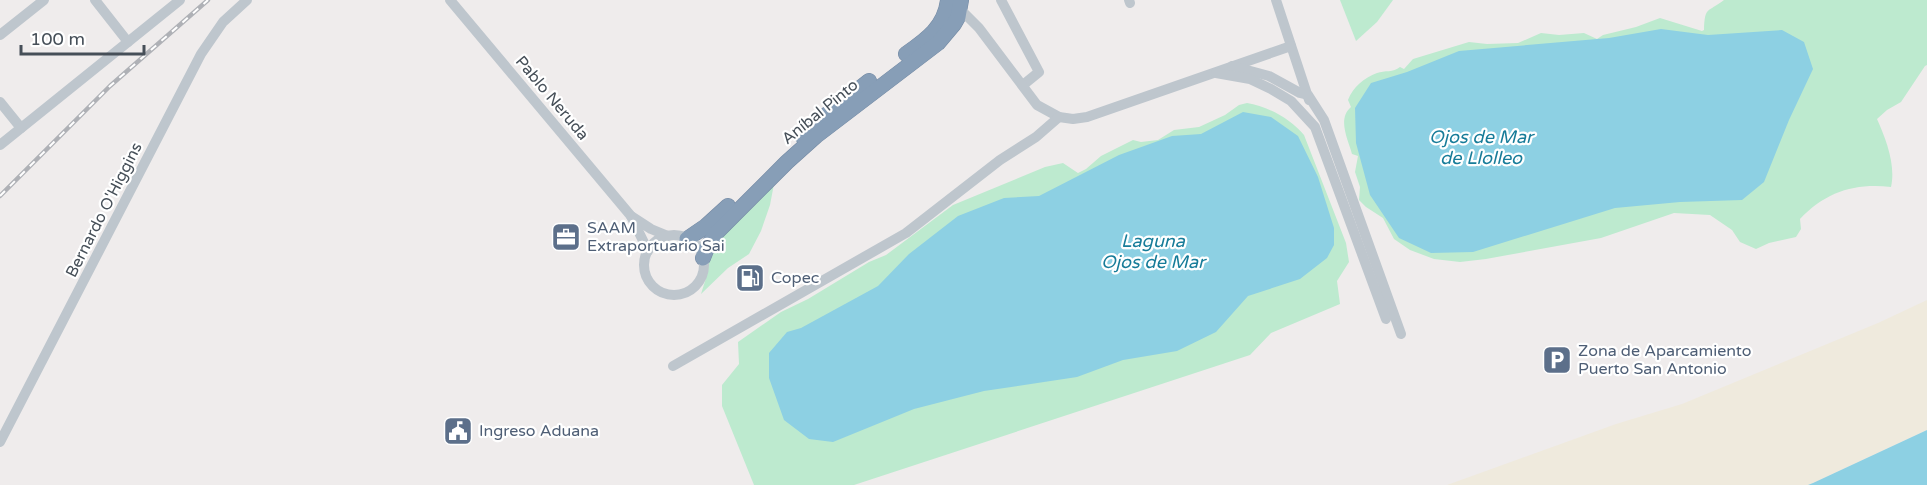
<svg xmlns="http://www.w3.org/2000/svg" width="1927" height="485" font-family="'Varela Round',sans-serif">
	<rect width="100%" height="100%" fill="#efecec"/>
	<g fill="#bdeacf">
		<path d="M1340 0H1393L1377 22 1356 41Z"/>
		<path d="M1724 0H1927V65L1925 66 1901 102 1887 110 1877 119C1886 139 1896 165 1891 187 1854 183 1826 192 1800 219L1801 229 1796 237 1769 243 1756 249 1740 242 1732 230 1710 215 1674 213 1601 238 1486 259 1460 262 1434 259 1410 250 1394 239 1383 218 1366 207 1359 200 1360 187 1355 172 1358 156 1352 154C1348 139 1337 119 1351 107L1348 100C1353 87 1364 78 1377 73 1385 70 1393 73 1400 67L1404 69 1413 59 1469 42 1487 44 1518 43 1541 33 1559 35 1584 33 1597 39 1603 35 1636 27 1660 18 1702 31 1704 30C1705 6 1707 13 1724 0Z"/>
		<path d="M1247 103C1267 106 1291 119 1304 135L1346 243 1349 262 1337 281 1340 304 1271 333 1250 355 854 485H754L722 406V385L739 364 738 342 781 312 808 299 869 262 886 255 953 205 1045 167 1063 163 1078 173 1086 169 1101 156 1133 140 1141 142 1158 140 1174 130 1199 127 1225 115 1239 105Z"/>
		<path d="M774 184 770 205 761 231 749 254 728 268 701 294 706 278 707 260 719 236Z"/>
	</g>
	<path fill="#efeadd" d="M1927 300V430L1813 483 1808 485H1447L1616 424 1682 404 1878 323Z"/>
	<g fill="#8dd0e3">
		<path d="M1661 29 1708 35 1782 30 1804 42 1813 69 1789 120 1764 182 1742 200 1680 202 1615 208 1473 252 1431 253 1399 238 1370 195 1356 143 1355 108 1371 83 1407 72 1459 51 1609 38Z"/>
		<path d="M1243 112 1271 117 1298 136 1318 177 1334 228V245L1327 258 1300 279 1248 296 1216 332 1177 351 1123 360 1077 377 984 391 914 409 833 442 809 439 784 420 769 378V353L787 332 801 328 878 286 909 254 958 216 1004 198 1039 196 1119 155 1172 136 1201 134Z"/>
		<path d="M1927 430V485H1808L1813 483Z"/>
	</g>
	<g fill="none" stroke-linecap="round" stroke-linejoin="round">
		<g stroke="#7389a3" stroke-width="16">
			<g id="highway">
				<path d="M906 54C926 40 945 27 948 0"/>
				<path d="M801 135 869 81"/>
				<path d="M687 239 706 226 728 206"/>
				<path d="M703 258 708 245 717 232 787 162 816 136 938 43 954 24 958 17 961 0"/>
			</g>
		</g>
		<g stroke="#bec6cd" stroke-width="10">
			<path d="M95 0 128 42"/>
			<path d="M450 0 631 216 651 229 668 236"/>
			<path d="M1001 0 1039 72 1023 85"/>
			<path d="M1129 0 1130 3"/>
			<path d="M1276 0 1309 100"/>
			<path d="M960 9 979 28 1037 105 1059 117 1073 119 1087 117 1291 46"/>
			<path d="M0 35 44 0"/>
			<path d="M1232 66 1269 76 1300 93 1308 95 1324 120 1401 334"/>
			<path d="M1216 73 1250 79 1271 89 1291 101 1315 127 1386 319"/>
			<path d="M0 102 21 128"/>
			<path d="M0 145 180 0"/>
			<path d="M631 216 648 251"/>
			<circle cx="674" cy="265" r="30"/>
			<path d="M673 366 906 233 1000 160 1036 137 1059 117"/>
			<path d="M0 442 201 54 223 22 247 0"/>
		</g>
		<use href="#highway" stroke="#879eb7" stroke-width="15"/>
		<g stroke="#afb1b6" stroke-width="4.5">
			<path id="rail" d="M0 196 110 86 208 0"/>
		</g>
		<use href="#rail" stroke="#fff" stroke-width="2" stroke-dasharray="7" stroke-linecap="butt"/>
	</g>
	<defs>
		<g id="office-square" transform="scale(1.5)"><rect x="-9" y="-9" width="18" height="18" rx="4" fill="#5c6f8a" stroke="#fff"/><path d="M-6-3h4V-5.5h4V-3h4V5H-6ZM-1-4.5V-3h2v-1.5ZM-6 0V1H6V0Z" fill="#fff"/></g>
		<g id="fuel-square" transform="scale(1.5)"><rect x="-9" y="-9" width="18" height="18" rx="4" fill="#5c6f8a" stroke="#fff"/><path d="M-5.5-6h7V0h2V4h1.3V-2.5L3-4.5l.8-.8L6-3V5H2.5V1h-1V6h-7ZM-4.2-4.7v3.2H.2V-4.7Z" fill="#fff"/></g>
		<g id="parking-square" transform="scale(1.5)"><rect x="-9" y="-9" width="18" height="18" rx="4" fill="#5c6f8a" stroke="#fff"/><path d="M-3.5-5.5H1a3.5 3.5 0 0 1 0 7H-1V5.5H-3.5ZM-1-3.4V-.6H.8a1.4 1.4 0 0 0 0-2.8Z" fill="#fff"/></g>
		<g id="civic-square" transform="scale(1.5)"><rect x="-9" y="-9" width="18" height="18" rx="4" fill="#5c6f8a" stroke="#fff"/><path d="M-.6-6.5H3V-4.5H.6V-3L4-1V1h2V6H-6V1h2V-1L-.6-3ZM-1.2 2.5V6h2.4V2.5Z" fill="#fff"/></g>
	</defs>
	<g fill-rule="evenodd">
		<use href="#office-square" x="566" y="237"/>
		<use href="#fuel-square" x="750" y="278"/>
		<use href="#parking-square" x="1557" y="360"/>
		<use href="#civic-square" x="458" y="431"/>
	</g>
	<g text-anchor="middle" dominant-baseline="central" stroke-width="4.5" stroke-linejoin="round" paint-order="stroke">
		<g font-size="16" fill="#464f58" stroke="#fff">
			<text transform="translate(552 98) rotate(50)">Pablo Neruda</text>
			<text transform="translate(820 112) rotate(-39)">Aníbal Pinto</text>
			<text transform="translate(104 210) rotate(-63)">Bernardo O'Higgins</text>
		</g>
		<g font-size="16" fill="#4e5e75" stroke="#fff" text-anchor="start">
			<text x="587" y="228">SAAM<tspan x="587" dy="18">Extraportuario Sai</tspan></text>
			<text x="771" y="278">Copec</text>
			<text x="1578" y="351">Zona de Aparcamiento<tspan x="1578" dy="18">Puerto San Antonio</tspan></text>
			<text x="479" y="431">Ingreso Aduana</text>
		</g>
		<g font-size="18" font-style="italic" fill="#177c99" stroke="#fff">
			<text x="1481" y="137">Ojos de Mar<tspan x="1481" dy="21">de Llolleo</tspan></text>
			<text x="1153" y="241">Laguna<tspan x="1153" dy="21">Ojos de Mar</tspan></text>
		</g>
	</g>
	<path d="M21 45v9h123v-9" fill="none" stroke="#464f58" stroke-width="3"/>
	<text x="30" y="45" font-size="18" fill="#464f58" stroke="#ffffff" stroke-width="4.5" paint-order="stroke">100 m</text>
</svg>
